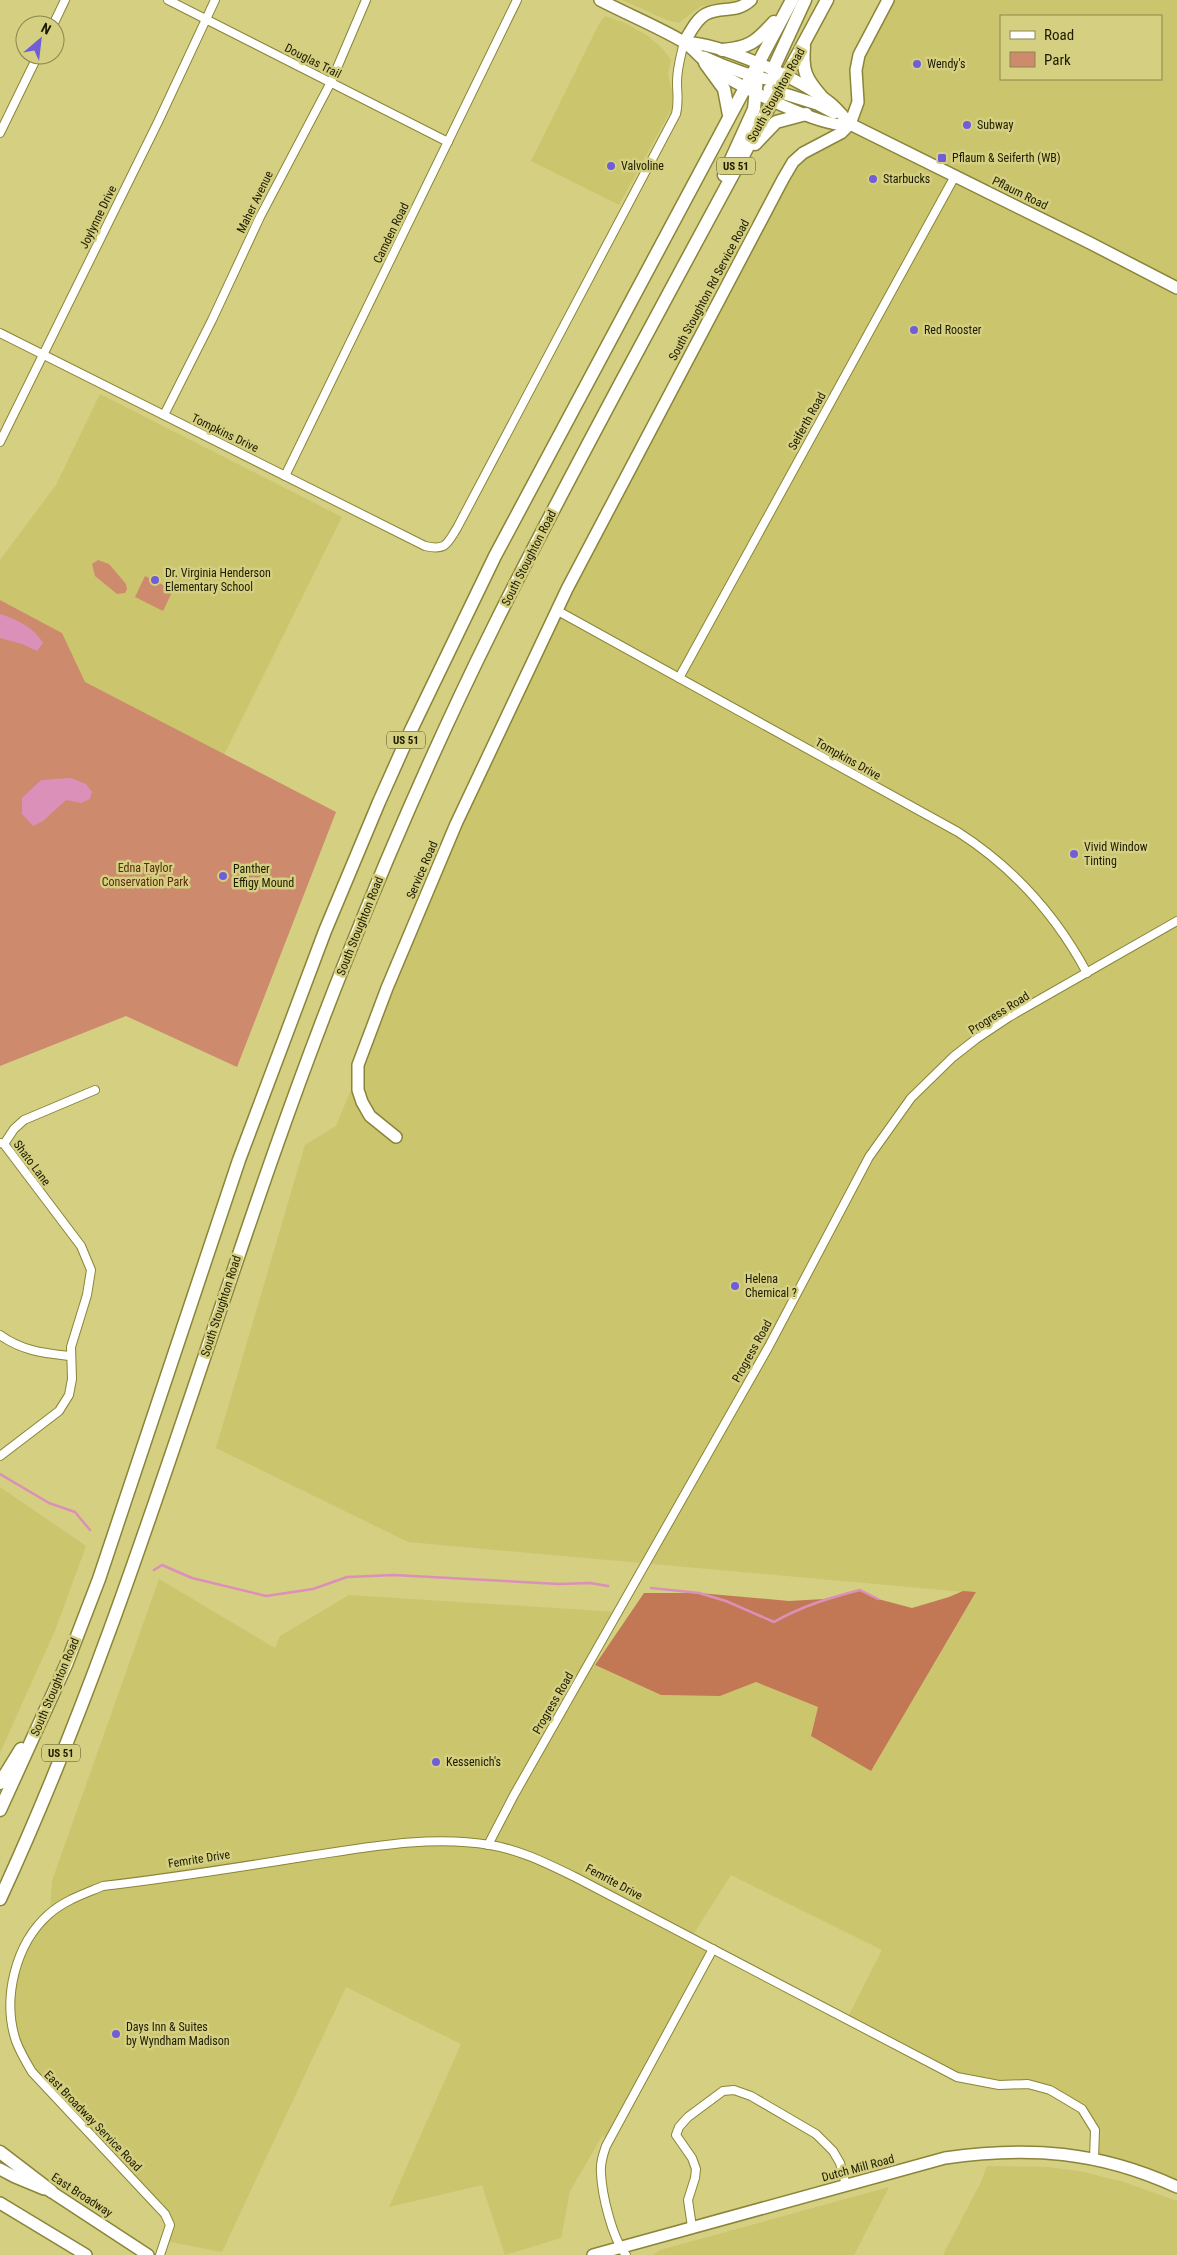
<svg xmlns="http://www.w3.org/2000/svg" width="1177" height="2255" font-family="'Roboto Condensed',sans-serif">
	<rect width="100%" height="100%" fill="#d4cf81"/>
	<g fill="#cbc56e" fill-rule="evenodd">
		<path d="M622 0H741L701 6 679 23 667 20Z"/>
		<path d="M888 0H1177V2187L1094 2159 1095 2130 1082 2109 1050 2090 967 2079 847 2019 882 1950 731 1875 691 1938 713 1949 610 2139 602 2136 570 2191 561 2238 505 2255 482 2185 389 2207 461 2044 346 1987 222 2252 166 2241 170 2225 165 2214 32 2072 16 2041 12 1993 21 1954 50 1914 52 1881 159 1579 275 1648 280 1636 349 1595 618 1612 589 1663 661 1695 720 1696 756 1682 818 1707 811 1736 871 1771 976 1593 408 1542 216 1448 305 1145 336 1126 500 729 788 170 853 120 856 70ZM1001 16H1161V79H1001Z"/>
		<path d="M605 16 625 23 648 36 662 48 671 60 668 75 673 95 672 108 619 205 531 161 599 24Z"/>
		<path d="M100 394 342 517 224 755 84 682 62 633 0 600V560L56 485Z"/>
		<path d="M0 1487 86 1546 56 1628 0 1753Z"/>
		<path d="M987 2166 1047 2167 1079 2171 1124 2182 1177 2201V2255H943L981 2182Z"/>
		<path d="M889 2187 854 2255H653L660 2250Z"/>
	</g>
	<g fill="#cd8a6c">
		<path d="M98 560 109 564 126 584 127 589 125 593 117 594 95 576 92 564Z"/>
		<path d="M145 576 173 590 163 611 135 597Z"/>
		<path d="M0 600 62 633 85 682 336 812 237 1067 126 1016 0 1066Z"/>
	</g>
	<path fill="#c27855" d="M860 1590 878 1599 912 1608 949 1597 963 1591 976 1592 871 1771 811 1736 818 1707 756 1682 720 1696 661 1695 595 1665 644 1593H699L789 1601 824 1599Z"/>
	<g fill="#db90ba">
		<path d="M0 614C16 619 35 628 43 643L37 651 22 644 0 638Z"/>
		<path d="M71 778 86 784 92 792 90 799 81 803 66 800 43 821 33 826 22 814V798L41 780Z"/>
	</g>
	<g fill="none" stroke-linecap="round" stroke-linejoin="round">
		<g stroke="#db90ba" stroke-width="2.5">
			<path d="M0 1474 49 1503 75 1512 90 1530"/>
			<path d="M154 1570 162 1565 192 1578 266 1596 313 1589 347 1577 394 1575 559 1584 590 1583 608 1586"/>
			<path d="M651 1588 699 1593 726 1601 774 1622C802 1606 829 1598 860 1590L878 1599"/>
		</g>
		<g stroke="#8a8538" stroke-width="10">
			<g id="street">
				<path d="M168 0 448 142"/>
				<path d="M53 25 65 0"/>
				<path d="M0 133 38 55"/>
				<path d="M0 333 425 546C446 551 447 544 457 528L676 114C679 102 677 94 677 82 677 68 681 55 684 42"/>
				<path d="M164 415 212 320 260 217 331 82 366 0"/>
				<path d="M0 442 158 122 215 0"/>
				<path d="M285 476 517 0"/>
				<path d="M558 611 958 832C1014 868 1056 915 1087 973"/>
				<path d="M679 678 955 176"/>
				<path d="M0 1143 4 1144 81 1246 91 1270 87 1295 71 1347 72 1379 69 1395 59 1411 0 1456"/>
				<path d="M4 1144 14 1129 24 1120 95 1090"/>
				<path d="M0 1335C22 1351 44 1353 70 1356"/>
				<path d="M488 1845 514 1795 769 1346 869 1157 911 1098 953 1057 976 1039 1009 1017 1177 921"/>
				<path d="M692 2227 688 2200 695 2178 696 2169 692 2158 676 2135 679 2127 688 2117 723 2091 734 2090 751 2096 816 2134 833 2151 840 2163 846 2185"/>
				<path d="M160 2255 170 2225 165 2214 32 2072C26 2062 20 2052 16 2041 2 1999 15 1944 49 1914 65 1900 84 1894 103 1886 172 1878 241 1867 309 1856 369 1847 431 1835 490 1845 521 1850 548 1864 575 1877L957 2077 999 2085 1028 2084 1050 2090 1067 2100 1082 2109 1095 2130 1094 2159"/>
				<path d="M626 2255C612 2238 602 2195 601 2173 600 2163 603 2155 606 2146L713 1949"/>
			</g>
		</g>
		<g stroke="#8a8538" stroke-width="14">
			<g id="secondary">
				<path d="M600 0C627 14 656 26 682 41 694 48 704 63 717 71 738 86 828 131 850 124"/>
				<path d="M684 42C723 44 798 78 829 102 837 108 844 117 850 124L1090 243 1177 288"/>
				<path d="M684 42C690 33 696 19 706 14 722 6 736 14 751 0"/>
				<path d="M704 57C719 64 766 84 781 79"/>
				<path d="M769 89 817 104 834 113"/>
				<path d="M396 1137 370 1116 362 1102 358 1090V1065L387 988 456 824 567 589 783 179 793 162 803 153 841 133 850 124 858 102 856 70 859 55 888 0"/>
				<path d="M0 2169 15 2177 44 2189"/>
				<path d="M44 2187 148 2255"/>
				<path d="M0 2203 86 2255"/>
				<path d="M593 2255 945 2158C1029 2146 1099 2151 1177 2187"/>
			</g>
		</g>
		<g stroke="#8a8538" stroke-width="15">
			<g id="primary">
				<path d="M804 46C802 70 805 78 821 96"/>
				<path d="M722 50C749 48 756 42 774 22"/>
				<path d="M705 63 724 89 729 115"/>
				<path d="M772 98 775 65 805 0"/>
				<path d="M755 144 776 122 806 114"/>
				<path d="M724 175 754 109 758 67"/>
				<path d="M0 1783 21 1749"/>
				<path d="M0 1810 66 1665 99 1579 239 1160 325 931 379 802 412 728 495 556 792 0"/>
				<path d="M0 1899C140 1596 222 1270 346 960 391 847 440 735 494 626 534 545 577 465 619 386 688 257 758 128 827 0"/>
				<path d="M0 2152 51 2191"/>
			</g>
		</g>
		<use href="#street" stroke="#fff" stroke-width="8"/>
		<use href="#secondary" stroke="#fff" stroke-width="11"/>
		<use href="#primary" stroke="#fff" stroke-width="12"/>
	</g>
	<g fill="#6f5ed8" stroke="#d4cf81" stroke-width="2">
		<circle cx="917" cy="64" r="5"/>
		<circle cx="967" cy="125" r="5"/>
		<rect x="937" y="153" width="10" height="10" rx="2.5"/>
		<circle cx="611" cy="166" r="5"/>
		<circle cx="873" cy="179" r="5"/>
		<circle cx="914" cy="330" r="5"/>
		<circle cx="155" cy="580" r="5"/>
		<circle cx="1074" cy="854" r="5"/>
		<circle cx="223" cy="876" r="5"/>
		<circle cx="735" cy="1286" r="5"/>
		<circle cx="436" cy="1762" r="5"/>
		<circle cx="116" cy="2034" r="5"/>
	</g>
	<g text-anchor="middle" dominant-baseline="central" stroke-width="5" stroke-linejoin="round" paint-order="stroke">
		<g fill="#d4cf81" stroke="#545127" stroke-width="1">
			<rect x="717" y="157.5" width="38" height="17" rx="4"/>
			<rect x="387" y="731.5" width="38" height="17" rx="4"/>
			<rect x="42" y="1744.5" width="38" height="17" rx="4"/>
		</g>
		<g font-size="11" font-weight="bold" fill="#1d1b00">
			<text x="736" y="166">US 51</text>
			<text x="406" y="740">US 51</text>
			<text x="61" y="1753">US 51</text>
		</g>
		<g font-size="12" fill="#1d1b00" stroke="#d4cf81">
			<text transform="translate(313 61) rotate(27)">Douglas Trail</text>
			<text transform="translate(776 95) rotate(-61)">South Stoughton Road</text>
			<text transform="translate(1020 193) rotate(26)">Pflaum Road</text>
			<text transform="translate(255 202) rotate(-64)">Maher Avenue</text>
			<text transform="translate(98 217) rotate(-64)">Joylynne Drive</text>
			<text transform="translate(391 233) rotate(-64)">Camden Road</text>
			<text transform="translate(709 290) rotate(-62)">South Stoughton Rd Service Road</text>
			<text transform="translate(807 421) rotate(-61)">Seiferth Road</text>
			<text transform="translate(225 433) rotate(26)">Tompkins Drive</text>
			<text transform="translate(529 558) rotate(-63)">South Stoughton Road</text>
			<text transform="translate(848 759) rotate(29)">Tompkins Drive</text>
			<text transform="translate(422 870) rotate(-67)">Service Road</text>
			<text transform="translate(360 926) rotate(-68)">South Stoughton Road</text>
			<text transform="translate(999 1013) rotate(-32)">Progress Road</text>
			<text transform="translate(32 1163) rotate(53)">Shato Lane</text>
			<text transform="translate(221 1306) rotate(-72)">South Stoughton Road</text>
			<text transform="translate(752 1351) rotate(-61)">Progress Road</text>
			<text transform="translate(55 1687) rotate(-67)">South Stoughton Road</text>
			<text transform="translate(553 1703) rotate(-60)">Progress Road</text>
			<text transform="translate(199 1859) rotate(-9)">Femrite Drive</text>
			<text transform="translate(614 1882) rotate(28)">Femrite Drive</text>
			<text transform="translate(93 2121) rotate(46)">East Broadway Service Road</text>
			<text transform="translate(858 2168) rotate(-15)">Dutch Mill Road</text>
			<text transform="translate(82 2195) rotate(33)">East Broadway</text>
		</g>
		<g font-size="12" fill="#1d1b00" stroke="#d4cf81" text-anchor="start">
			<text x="927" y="64">Wendy's</text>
			<text x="977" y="125">Subway</text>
			<text x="952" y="158">Pflaum &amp; Seiferth (WB)</text>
			<text x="621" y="166">Valvoline</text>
			<text x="883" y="179">Starbucks</text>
			<text x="924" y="330">Red Rooster</text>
			<text x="165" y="573">Dr. Virginia Henderson<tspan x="165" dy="14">Elementary School</tspan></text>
			<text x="1084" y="847">Vivid Window<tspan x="1084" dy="14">Tinting</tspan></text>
			<text x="233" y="869">Panther<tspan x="233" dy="14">Effigy Mound</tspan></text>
			<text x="745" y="1279">Helena<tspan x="745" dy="14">Chemical ?</tspan></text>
			<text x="446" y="1762">Kessenich's</text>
			<text x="126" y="2027">Days Inn &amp; Suites<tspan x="126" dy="14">by Wyndham Madison</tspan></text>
		</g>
		<g font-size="12" fill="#5b2a10" stroke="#d4cf81">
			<text x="145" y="868">Edna Taylor<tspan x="145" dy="14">Conservation Park</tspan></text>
		</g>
	</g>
	<rect x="1000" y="15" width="162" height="65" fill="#d4cf81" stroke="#8b874d"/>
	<rect x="1010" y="31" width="25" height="8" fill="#ffffff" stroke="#8b874d"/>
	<text x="1044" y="40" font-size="15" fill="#1d1b00">Road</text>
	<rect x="1010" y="52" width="25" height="15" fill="#cd8a6c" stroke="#8b874d"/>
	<text x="1044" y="65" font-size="15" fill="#1d1b00">Park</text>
	<g transform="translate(40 40) rotate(28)"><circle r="24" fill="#d4cf81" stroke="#8b874d"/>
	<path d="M0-4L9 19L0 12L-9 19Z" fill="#6f5ed8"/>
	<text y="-8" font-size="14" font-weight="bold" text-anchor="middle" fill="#1d1b00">N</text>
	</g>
</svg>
